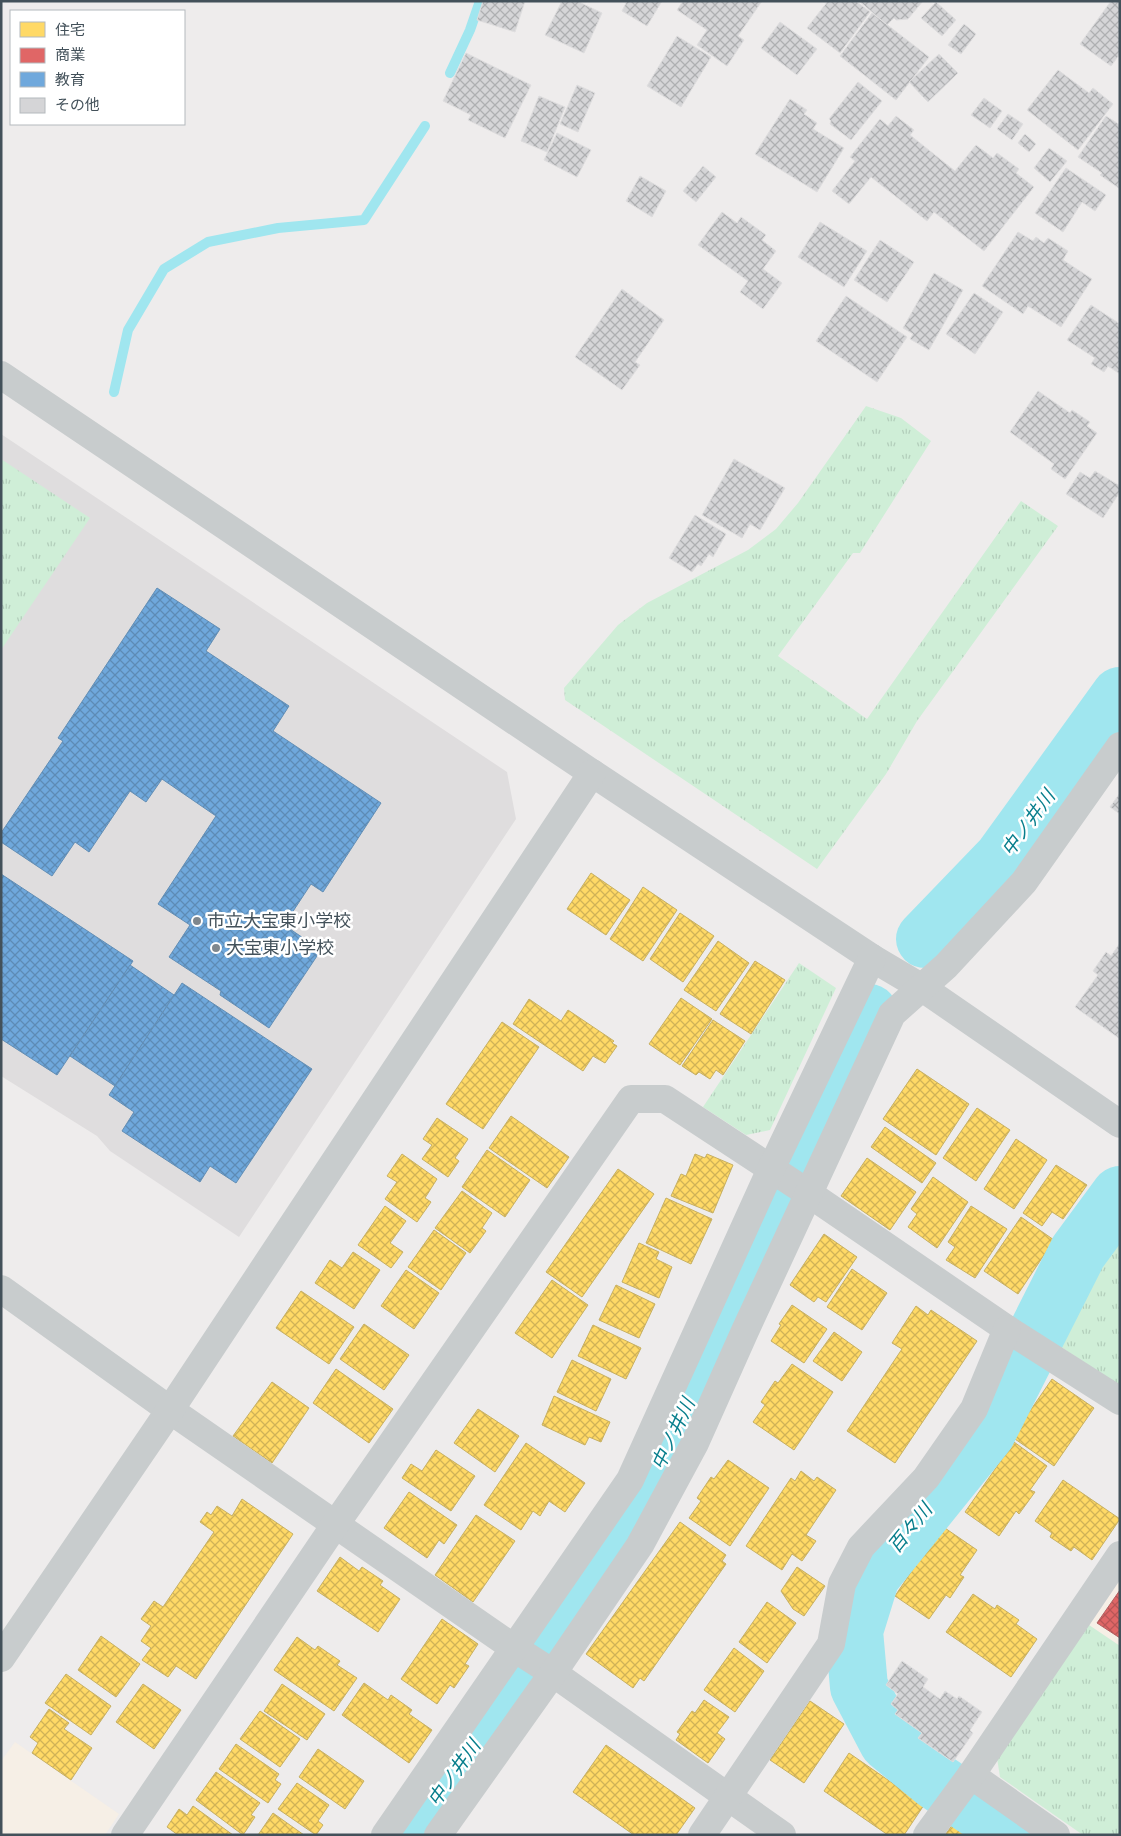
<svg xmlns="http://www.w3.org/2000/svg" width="1121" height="1836" font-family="Helvetica,'Noto Sans JP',sans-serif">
	<defs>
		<pattern id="grass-tufts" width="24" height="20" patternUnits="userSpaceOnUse" patternTransform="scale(1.25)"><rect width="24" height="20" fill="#cfeed7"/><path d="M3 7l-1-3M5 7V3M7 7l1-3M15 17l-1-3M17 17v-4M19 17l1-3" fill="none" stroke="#b3cebb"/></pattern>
		<pattern id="homes-cross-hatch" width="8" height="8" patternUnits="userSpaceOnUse" patternTransform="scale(1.25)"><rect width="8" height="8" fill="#ffd966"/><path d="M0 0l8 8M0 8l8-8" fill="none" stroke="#d0b257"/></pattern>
		<pattern id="shops-cross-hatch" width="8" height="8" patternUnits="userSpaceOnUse" patternTransform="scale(1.25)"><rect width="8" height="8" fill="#e06666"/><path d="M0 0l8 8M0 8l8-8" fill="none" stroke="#b75657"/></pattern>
		<pattern id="schools-cross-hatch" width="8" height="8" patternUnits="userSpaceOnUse" patternTransform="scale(1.25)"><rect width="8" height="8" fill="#6fa8dc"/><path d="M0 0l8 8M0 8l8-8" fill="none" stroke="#5d8bb5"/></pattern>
		<pattern id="building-cross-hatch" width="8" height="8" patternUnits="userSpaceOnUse" patternTransform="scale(1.25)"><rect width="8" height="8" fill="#d5d5d7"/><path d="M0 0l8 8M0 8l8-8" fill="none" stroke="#aeafb1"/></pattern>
	</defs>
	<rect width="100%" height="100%" fill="#eeecec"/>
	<g fill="#f6efe6">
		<path d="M1120 1580V1646L1089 1625Z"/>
		<path d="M15 1742 119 1814 105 1835H1V1761Z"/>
	</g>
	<path fill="#dfddde" d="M1 434 507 772 516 819 239 1237 110 1151 97 1136 1 1076Z"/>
	<g fill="url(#grass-tufts)">
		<path d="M866 406 901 418 931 441 860 553H853L778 656 867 719 1021 501 1058 526 917 721 886 774 817 869 565 700 564 688 618 625 647 603 748 550 776 529 798 503Z"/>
		<path d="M1 459 90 518 1 650Z"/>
		<path d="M799 963 836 988 770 1130 746 1135 703 1107Z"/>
		<path d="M1120 1235V1386L1058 1345 1099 1265Z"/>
		<path d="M1089 1625 1120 1646V1835H1083L1000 1777 997 1758Z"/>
	</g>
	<g fill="url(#homes-cross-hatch)" stroke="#c7b062">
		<path d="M591 873 630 900 606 935 567 909Z"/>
		<path d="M643 887 677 910 643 961 610 939Z"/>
		<path d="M680 913 714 936 683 982 650 959Z"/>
		<path d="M718 941 749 963 716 1011 684 990Z"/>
		<path d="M755 961 785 980 751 1034 720 1014Z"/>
		<path d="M681 998 712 1019 680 1065 649 1044Z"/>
		<path d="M529 999 561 1021 568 1010 614 1041 612 1043 617 1046 605 1063 593 1056 583 1071 513 1024Z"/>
		<path d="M713 1020 745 1041 723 1075 716 1070 710 1079 699 1072 696 1075 682 1066Z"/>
		<path d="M502 1022 539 1047 483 1129 446 1104Z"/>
		<path d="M917 1069 969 1104 936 1155 883 1119Z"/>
		<path d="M977 1108 1010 1130 976 1181 943 1158Z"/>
		<path d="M511 1116 569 1157 547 1188 489 1148Z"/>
		<path d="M437 1118 468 1139 455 1158 459 1161 448 1177 422 1159 432 1145 423 1139Z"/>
		<path d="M885 1127 936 1163 922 1183 871 1147Z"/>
		<path d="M1016 1139 1047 1160 1014 1209 984 1189Z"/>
		<path d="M487 1150 530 1180 505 1217 462 1187Z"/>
		<path d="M402 1154 437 1179 425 1198 431 1202 417 1222 385 1199 397 1182 387 1176Z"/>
		<path d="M695 1154 705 1158 707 1154 733 1165 713 1213 671 1196 681 1174 686 1176Z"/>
		<path d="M867 1158 916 1192 890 1230 841 1196Z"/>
		<path d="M1056 1165 1087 1185 1063 1219 1052 1212 1042 1226 1023 1213Z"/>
		<path d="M618 1169 654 1194 582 1297 546 1272Z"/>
		<path d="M933 1177 968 1202 937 1248 908 1227 917 1214 911 1209Z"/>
		<path d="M462 1191 492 1213 482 1228 486 1231 470 1253 435 1228Z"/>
		<path d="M666 1198 712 1219 691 1264 646 1243Z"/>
		<path d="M385 1206 406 1221 390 1243 403 1252 391 1268 358 1245Z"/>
		<path d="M971 1206 1007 1229 975 1278 946 1260 955 1247 948 1242Z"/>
		<path d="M1021 1217 1054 1240 1018 1294 984 1271Z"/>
		<path d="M434 1230 466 1253 441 1290 408 1267Z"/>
		<path d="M824 1234 857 1257 826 1302 818 1297 814 1302 790 1285Z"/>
		<path d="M639 1243 659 1252 656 1259 672 1267 659 1298 622 1282Z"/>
		<path d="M353 1252 380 1270 354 1309 315 1283 330 1260 342 1268Z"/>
		<path d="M852 1269 887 1293 862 1330 827 1307Z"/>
		<path d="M406 1270 439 1293 414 1329 381 1306Z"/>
		<path d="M552 1280 588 1305 552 1358 515 1333Z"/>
		<path d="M616 1285 655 1304 639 1338 599 1320Z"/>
		<path d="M301 1291 354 1327 329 1364 276 1328Z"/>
		<path d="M792 1305 827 1329 804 1363 771 1341 781 1325 779 1324Z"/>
		<path d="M916 1306 928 1315 931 1310 977 1341 895 1463 847 1431 902 1349 892 1343Z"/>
		<path d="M364 1324 409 1355 384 1390 340 1359Z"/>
		<path d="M593 1325 641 1348 626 1379 578 1356Z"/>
		<path d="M834 1332 862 1352 842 1381 813 1361Z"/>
		<path d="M572 1360 611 1379 596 1411 557 1392Z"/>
		<path d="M792 1364 833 1392 794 1450 753 1422 765 1405 761 1402 775 1381 778 1383Z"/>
		<path d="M336 1369 393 1409 369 1443 313 1403Z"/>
		<path d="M1052 1379 1094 1408 1054 1466 1012 1437Z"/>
		<path d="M272 1382 309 1408 272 1463 233 1436Z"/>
		<path d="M554 1396 610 1422 601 1442 589 1437 585 1445 542 1425Z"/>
		<path d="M478 1409 519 1436 495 1472 454 1443Z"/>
		<path d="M1014 1442 1047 1466 1030 1490 1035 1492 1019 1514 1016 1511 999 1536 965 1512Z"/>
		<path d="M526 1443 585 1483 565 1512 549 1501 540 1516 533 1511 521 1530 484 1505Z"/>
		<path d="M436 1450 475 1476 451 1511 402 1478 411 1464 422 1471Z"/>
		<path d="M728 1460 769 1488 730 1546 689 1518 701 1501 697 1498 711 1477 714 1479Z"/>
		<path d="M801 1471 814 1481 817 1477 836 1490 806 1535 816 1541 802 1561 792 1554 782 1570 746 1546 791 1478 795 1481Z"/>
		<path d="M1063 1480 1120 1519 1092 1560 1074 1547 1071 1551 1050 1537 1052 1533 1035 1521Z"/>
		<path d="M409 1492 457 1525 444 1544 439 1540 427 1558 384 1528Z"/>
		<path d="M242 1499 293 1534 196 1679 176 1666 168 1677 142 1660 151 1648 141 1641 151 1626 141 1619 154 1601 163 1607 214 1532 200 1522 207 1512 211 1515 217 1506 232 1516Z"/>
		<path d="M476 1515 515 1541 473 1602 435 1575Z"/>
		<path d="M680 1522 726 1555 722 1561 726 1564 644 1681 640 1678 633 1688 586 1654Z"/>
		<path d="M942 1526 977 1550 960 1575 964 1577 950 1598 946 1595 929 1619 895 1596Z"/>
		<path d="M340 1557 359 1571 362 1567 383 1581 380 1585 400 1599 378 1632 317 1591Z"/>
		<path d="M797 1567 825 1586 804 1616 793 1609 781 1591Z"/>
		<path d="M973 1594 995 1609 997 1605 1019 1620 1016 1624 1037 1639 1011 1677 946 1632Z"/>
		<path d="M767 1602 796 1623 767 1663 739 1642Z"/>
		<path d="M442 1619 478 1644 465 1664 469 1666 454 1688 450 1685 437 1704 401 1679Z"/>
		<path d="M101 1636 140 1664 116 1697 78 1670Z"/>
		<path d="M297 1637 315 1650 318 1646 340 1661 337 1665 357 1678 334 1711 274 1670Z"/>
		<path d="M734 1648 764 1671 735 1712 704 1690Z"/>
		<path d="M66 1674 111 1706 91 1735 45 1703Z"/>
		<path d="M364 1683 388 1700 391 1695 412 1710 409 1714 432 1730 409 1763 342 1715Z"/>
		<path d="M143 1684 181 1710 154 1749 116 1722Z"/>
		<path d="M282 1684 325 1714 307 1740 264 1711Z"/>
		<path d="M704 1700 729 1717 717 1733 725 1739 708 1763 676 1740 680 1734 677 1732 692 1711 695 1713Z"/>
		<path d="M810 1701 844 1724 804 1783 770 1760Z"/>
		<path d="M49 1709 69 1723 64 1729 92 1748 71 1780 32 1753 38 1743 30 1737Z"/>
		<path d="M260 1711 300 1739 280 1767 240 1739Z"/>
		<path d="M236 1744 279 1774 275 1780 281 1784 268 1803 219 1769Z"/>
		<path d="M606 1745 695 1808 676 1835H634L573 1792Z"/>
		<path d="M318 1749 364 1781 345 1809 299 1777Z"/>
		<path d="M849 1753 924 1805 904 1835H888L824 1791Z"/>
		<path d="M216 1772 260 1803 251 1815 255 1817 243 1835 196 1800Z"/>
		<path d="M297 1783 329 1805 318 1821 323 1825 316 1835 278 1809Z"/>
		<path d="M193 1806 233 1835H178L167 1827 179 1809 187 1815Z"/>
		<path d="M273 1813 304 1835H258Z"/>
		<path d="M953 1824 969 1835H945Z"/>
	</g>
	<path fill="url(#shops-cross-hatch)" stroke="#b16062" d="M1120 1590V1638L1097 1623Z"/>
	<g fill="url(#schools-cross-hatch)" stroke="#628eb5">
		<path d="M157 588 220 629 206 651 289 706 273 731 381 803 323 892 311 884 284 925 321 950 269 1028 220 995 221 991 169 957 190 925 158 904 216 816 162 779 146 802 130 791 89 852 75 842 52 876 1 842V833L63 741 58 738Z"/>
		<path d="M1 874 133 961 57 1075 1 1039Z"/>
		<path d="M130 965 174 995 115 1086 70 1056Z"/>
		<path d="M182 983 312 1069 236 1183 210 1166 200 1182 122 1131 134 1112 109 1095Z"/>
	</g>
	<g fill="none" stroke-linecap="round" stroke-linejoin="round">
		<g stroke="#a0e6ef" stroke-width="10">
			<path d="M450 73 470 30 480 1"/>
			<path d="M114 392 128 330 164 269 208 242 278 228 364 220 425 126"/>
		</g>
		<g stroke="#a0e6ef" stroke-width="58">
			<path d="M925 939 1003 858 1120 696"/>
			<path d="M805 1149 869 1013"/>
			<path d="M547 1638 646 1493 774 1216"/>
			<path d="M411 1835 513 1687"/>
			<path d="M1016 1835 937 1782 888 1742 859 1687 854 1631 871 1576 987 1432 1078 1252 1120 1195"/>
		</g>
	</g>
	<g fill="url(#building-cross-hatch)" stroke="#dfdedf">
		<path d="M483 1H525L515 32 477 20Z"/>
		<path d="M562 1H577L602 13 584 53 545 35Z"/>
		<path d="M627 1H662L647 26 622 11Z"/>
		<path d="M683 1H762L738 36 744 40 727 66 697 45 707 30 677 10Z"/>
		<path d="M828 1H856L870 12 840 53 807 28Z"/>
		<path d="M859 1H923L908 19 896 20 894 18 887 25Z"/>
		<path d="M1111 1 1120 2V54L1111 66 1080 44Z"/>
		<path d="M936 2 956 20 942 36 921 18Z"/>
		<path d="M872 13 929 57 896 100 840 56Z"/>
		<path d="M780 22 817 49 797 75 761 48Z"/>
		<path d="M964 24 976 34 961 54 948 45Z"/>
		<path d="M677 36 711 57 681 107 647 86Z"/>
		<path d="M466 53 531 85 505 138 468 120 471 115 443 101Z"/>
		<path d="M939 54 958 73 928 102 909 82Z"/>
		<path d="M1058 70 1089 93 1093 88 1113 104 1078 150 1027 110Z"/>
		<path d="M858 82 882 101 851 140 830 124 831 121 829 119Z"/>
		<path d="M577 85 595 93 578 132 560 124Z"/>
		<path d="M539 96 565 107 547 152 521 141Z"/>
		<path d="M984 98 1002 111 990 128 971 115Z"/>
		<path d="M790 99 807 110 804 114 817 123 813 129 844 148 817 192 755 154Z"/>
		<path d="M1008 114 1023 124 1012 140 997 129Z"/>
		<path d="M896 116 914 130 910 135 955 171 976 145 993 158 997 153 1019 169 1016 173 1034 187 984 251 934 212 927 221 871 177 849 204 832 191 855 161 850 157 880 119 888 126Z"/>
		<path d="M1106 116 1120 125V189L1100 175 1102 173 1078 157Z"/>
		<path d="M557 133 591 150 577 177 544 160Z"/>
		<path d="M1025 134 1036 144 1029 152 1018 143Z"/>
		<path d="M1049 148 1067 161 1050 182 1034 168Z"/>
		<path d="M703 166 716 177 696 202 683 191Z"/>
		<path d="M1066 168 1106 195 1095 211 1082 202 1063 232 1035 213Z"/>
		<path d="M640 176 666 191 652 217 626 201Z"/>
		<path d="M722 212 737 223 741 217 766 235 762 240 776 251 763 269 782 283 763 309 740 292 748 281 698 245Z"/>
		<path d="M820 222 867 251 844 287 798 257Z"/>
		<path d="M1018 232 1033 241 1036 237 1044 243 1048 238 1068 251 1063 260 1092 279 1061 327 1028 306 1023 314 982 286Z"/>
		<path d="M880 240 914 262 887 302 854 280Z"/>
		<path d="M934 273 963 290 929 350 910 339 913 334 903 328Z"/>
		<path d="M622 289 664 320 635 362 640 365 622 390 575 357Z"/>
		<path d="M974 293 1003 312 975 354 946 334Z"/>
		<path d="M846 296 907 337 877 382 816 341Z"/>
		<path d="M1091 305 1120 324V374L1108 366 1104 372 1091 364 1095 358 1067 340Z"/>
		<path d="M1038 391 1070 413 1072 410 1090 422 1087 426 1097 433 1065 479 1051 469 1054 464 1010 432Z"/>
		<path d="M734 459 785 488 760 530 750 524 742 538 702 515Z"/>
		<path d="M1095 471 1120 486V492L1103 518 1066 494 1080 472 1090 478Z"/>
		<path d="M695 515 726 534 713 557 709 554 701 566 698 564 692 572 669 558Z"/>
		<path d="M1120 793V814L1110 807Z"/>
		<path d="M1120 943V1039L1075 1007 1098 975 1093 971 1106 952 1111 956Z"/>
		<path d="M902 1661 928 1679 923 1687 940 1699 945 1691 957 1699 959 1696 982 1712 970 1730 973 1733 953 1762 918 1738 922 1733 895 1714 898 1710 891 1704 898 1694 886 1685Z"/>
	</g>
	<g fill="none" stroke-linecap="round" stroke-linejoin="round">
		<g stroke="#c8cccd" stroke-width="28">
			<path d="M1 375 592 773 872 958 921 987 1120 1124"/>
			<path d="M1 1289 170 1410 514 1648 553 1673 782 1835"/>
			<path d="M1 1658 170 1410 592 773"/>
			<path d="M971 1775 1056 1835"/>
			<path d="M125 1835 335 1525 631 1099H665L808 1193 1007 1329 1120 1401"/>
			<path d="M385 1835 630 1480 771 1169 872 958"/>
			<path d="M438 1835 553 1673 640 1545 695 1443 745 1331 892 1014 946 966 1024 882 1120 746"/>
			<path d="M702 1835 831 1644 842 1584 861 1547 926 1478 974 1409 1007 1329"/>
			<path d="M927 1835 971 1775 1120 1555"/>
		</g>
	</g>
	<g fill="#7f878d" stroke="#fff" stroke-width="2">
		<circle cx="197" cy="921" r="5"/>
		<circle cx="216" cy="948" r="5"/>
	</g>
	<g text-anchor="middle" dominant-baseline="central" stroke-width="5" stroke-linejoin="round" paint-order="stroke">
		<g font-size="18" fill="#43515a" stroke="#fff" text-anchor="start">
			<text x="207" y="921">市立大宝東小学校</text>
			<text x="226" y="948">大宝東小学校</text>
		</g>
		<g font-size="19" font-style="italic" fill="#077e8c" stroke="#fff">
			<text transform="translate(1028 823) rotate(-54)">中ノ井川</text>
			<text transform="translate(673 1434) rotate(-65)">中ノ井川</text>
			<text transform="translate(910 1528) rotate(-51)">百々川</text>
			<text transform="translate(454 1773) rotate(-55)">中ノ井川</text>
		</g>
	</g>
	<rect width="1121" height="1836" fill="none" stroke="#43515a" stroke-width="5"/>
	<rect x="10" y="10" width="175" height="115" fill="#ffffff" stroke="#b4b9bd"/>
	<rect x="20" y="22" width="25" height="15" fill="#ffd966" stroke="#b4b9bd"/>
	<text x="55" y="35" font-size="15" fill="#43515a">住宅</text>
	<rect x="20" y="48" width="25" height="15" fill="#e06666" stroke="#b4b9bd"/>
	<text x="55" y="60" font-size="15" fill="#43515a">商業</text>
	<rect x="20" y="72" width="25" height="15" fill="#6fa8dc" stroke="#b4b9bd"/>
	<text x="55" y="85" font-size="15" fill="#43515a">教育</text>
	<rect x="20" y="98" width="25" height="15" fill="#d5d5d7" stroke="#b4b9bd"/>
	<text x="55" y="110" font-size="15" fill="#43515a">その他</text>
</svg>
